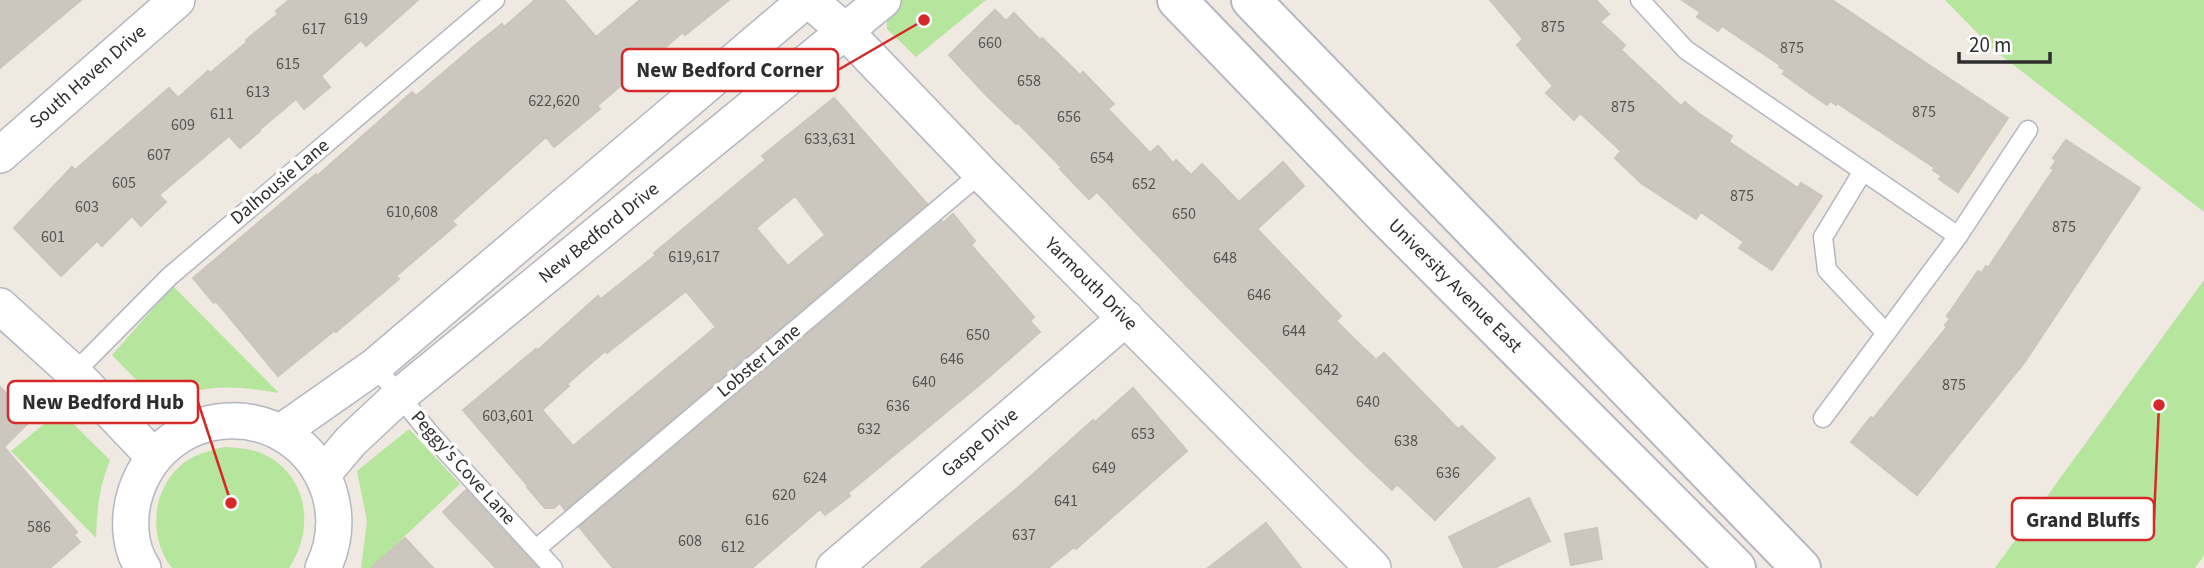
<svg xmlns="http://www.w3.org/2000/svg" width="2204" height="568" font-family="'Source Sans 3',sans-serif">
	<rect width="100%" height="100%" fill="#efe9e1"/>
	<g fill="#b6e59e">
		<path d="M897 0H986L916 57 887 29 886 10Z"/>
		<path d="M1945 0H2204V212L1994 50Z"/>
		<path d="M2204 280V555L2195 568H1995Z"/>
		<path d="M173 286 279 393C238 386 198 382 161 405L112 355Z"/>
		<path d="M60 411 110 460C99 488 97 509 96 538L11 451Z"/>
		<path d="M409 429 460 484 371 568H361L367 521 357 471Z"/>
		<path d="M224 447C241 448 257 449 271 458 310 483 313 532 289 568H172C149 539 151 493 179 467 191 455 208 451 224 447Z"/>
	</g>
	<g fill="#cbc7bf" stroke="#cbc5ba" stroke-width="2" fill-rule="evenodd">
		<path d="M0 0H81L0 68Z"/>
		<path d="M289 0H418L366 46 361 40 321 76 330 87 304 109 296 99 259 130 260 131 240 148 229 136 159 195 166 202 141 226 132 216 102 246 97 241 61 276 14 228 72 167 75 170 169 88 178 98 208 71 210 73 247 42 246 40 278 14 276 11Z"/>
		<path d="M535 0H564L596 37 640 0H729L685 35 683 32 597 106 600 109 554 147 546 137 452 221 456 225 396 276 399 279 336 332 335 330 278 376 216 301 214 303 193 278 316 174 317 176 412 92 416 96 479 42 502 24 504 27Z"/>
		<path d="M1490 0H1596L1609 14 1600 22 1625 45 1621 50 1681 106 1685 102 1698 113 1732 136 1729 142 1798 188 1801 183 1822 196 1772 270 1739 248 1744 242 1701 212 1696 219 1641 183 1615 158 1621 151 1580 113 1574 120 1546 93 1553 86 1517 45 1523 39Z"/>
		<path d="M1682 0H1832L2008 118 1958 192 1939 179 1942 176 1933 170 1935 168 1837 103 1836 105 1830 101 1827 105 1808 92 1783 74 1785 70 1779 67 1780 65 1722 26 1718 31 1697 17 1700 12Z"/>
		<path d="M995 10 1006 21 1014 13 1040 40 1042 38 1080 75 1083 72 1114 104 1108 109 1150 153 1158 146 1173 163 1176 160 1191 175 1202 164 1239 202 1283 162 1304 186 1257 229 1341 316 1336 321 1376 360 1384 353 1458 429 1462 426 1495 458 1435 520 1397 484 1392 490 1352 452 1184 283 1097 192 1089 199 1060 169 1062 168 1018 123 1016 124 986 95 949 55Z"/>
		<path d="M834 98 927 204 565 510 560 503 554 508H545L527 487 528 486 463 410 536 349 538 350 598 296 601 299 656 255 654 253 766 160 762 156ZM795 196 825 235 788 266 756 228ZM686 291 716 327 573 446 542 410 569 386 567 384 605 351 607 353Z"/>
		<path d="M2066 140 2140 188 2024 363 1917 495 1851 442 1871 417 1873 419 1947 327 1945 325 1950 319 1947 316 1978 271 1982 273 1986 266 1988 268 2054 169 2051 168 2056 161 2053 158Z"/>
		<path d="M953 214 975 241 971 245 1034 317 1030 321 1040 332 983 382 848 493 850 496 825 515 820 509 752 568H613L579 527 942 221 943 223Z"/>
		<path d="M0 387 32 419 4 447 77 532 74 535 80 542 50 568H0Z"/>
		<path d="M1133 388 1187 451 1076 549 1074 547 1048 568H921L1021 485 1093 420 1095 422Z"/>
		<path d="M466 490 494 521 538 568H496L443 512Z"/>
		<path d="M1529 498 1550 541 1494 568H1464L1449 537Z"/>
		<path d="M1266 523 1301 568H1208Z"/>
		<path d="M1597 528 1602 559 1571 565 1565 534Z"/>
		<path d="M405 538 433 568H371Z"/>
	</g>
	<g fill="none" stroke-linecap="round" stroke-linejoin="round">
		<g stroke="#b4b7c1" stroke-width="21">
			<g id="service">
				<path d="M1640 0 1686 50 1958 236"/>
				<path d="M1863 171 1823 237 1827 270 1886 333"/>
				<path d="M375 366 432 436 553 568"/>
				<path d="M74 373 170 276 495 0"/>
				<path d="M1823 418 1958 236 2028 130"/>
				<path d="M536 549 981 173"/>
			</g>
		</g>
		<g stroke="#b4b7c1" stroke-width="38">
			<g id="minor">
				<path d="M809 0 845 31 981 173 1373 568"/>
				<path d="M0 155 177 0"/>
				<path d="M0 306 74 373 154 457"/>
				<path d="M281 432 375 366 806 0"/>
				<path d="M323 474 351 441 398 397 883 0"/>
				<path d="M143 568C128 546 128 515 136 491 168 398 297 397 329 491 337 517 335 543 323 568"/>
				<path d="M834 568 1126 318"/>
			</g>
		</g>
		<g stroke="#b4b7c1" stroke-width="42">
			<g id="secondary">
				<path d="M1177 0 1388 219 1736 568"/>
				<path d="M1251 0 1801 568"/>
			</g>
		</g>
		<use href="#service" stroke="#fff" stroke-width="18"/>
		<use href="#minor" stroke="#fff" stroke-width="35"/>
		<use href="#secondary" stroke="#fff" stroke-width="38"/>
	</g>
	<g text-anchor="middle" dominant-baseline="central" stroke-width="7" stroke-linejoin="round" paint-order="stroke">
		<g font-size="16" fill="#555452">
			<text x="356" y="19">619</text>
			<text x="1553" y="27">875</text>
			<text x="314" y="29">617</text>
			<text x="990" y="43">660</text>
			<text x="1792" y="48">875</text>
			<text x="288" y="64">615</text>
			<text x="1029" y="81">658</text>
			<text x="258" y="92">613</text>
			<text x="554" y="101">622,620</text>
			<text x="1623" y="107">875</text>
			<text x="1924" y="112">875</text>
			<text x="222" y="114">611</text>
			<text x="1069" y="117">656</text>
			<text x="183" y="125">609</text>
			<text x="830" y="139">633,631</text>
			<text x="159" y="155">607</text>
			<text x="1102" y="158">654</text>
			<text x="124" y="183">605</text>
			<text x="1144" y="184">652</text>
			<text x="1742" y="196">875</text>
			<text x="87" y="207">603</text>
			<text x="412" y="212">610,608</text>
			<text x="1184" y="214">650</text>
			<text x="2064" y="227">875</text>
			<text x="53" y="237">601</text>
			<text x="694" y="257">619,617</text>
			<text x="1225" y="258">648</text>
			<text x="1259" y="295">646</text>
			<text x="1294" y="331">644</text>
			<text x="978" y="335">650</text>
			<text x="952" y="359">646</text>
			<text x="1327" y="370">642</text>
			<text x="924" y="382">640</text>
			<text x="1954" y="385">875</text>
			<text x="1368" y="402">640</text>
			<text x="898" y="406">636</text>
			<text x="508" y="416">603,601</text>
			<text x="869" y="429">632</text>
			<text x="1143" y="434">653</text>
			<text x="1406" y="441">638</text>
			<text x="1104" y="468">649</text>
			<text x="1448" y="473">636</text>
			<text x="815" y="478">624</text>
			<text x="784" y="495">620</text>
			<text x="1066" y="501">641</text>
			<text x="757" y="520">616</text>
			<text x="39" y="527">586</text>
			<text x="1024" y="535">637</text>
			<text x="690" y="541">608</text>
			<text x="733" y="547">612</text>
		</g>
		<g font-size="19" fill="#2e2e2e" stroke="#fff">
			<text transform="translate(88 77) rotate(-41)">South Haven Drive</text>
			<text transform="translate(280 182) rotate(-40)">Dalhousie Lane</text>
			<text transform="translate(599 233) rotate(-39)">New Bedford Drive</text>
			<text transform="translate(1091 284) rotate(45)">Yarmouth Drive</text>
			<text transform="translate(1455 286) rotate(45)">University Avenue East</text>
			<text transform="translate(759 361) rotate(-40)">Lobster Lane</text>
			<text transform="translate(980 443) rotate(-41)">Gaspe Drive</text>
			<text transform="translate(463 468) rotate(48)">Peggy's Cove Lane</text>
		</g>
	</g>
	<path fill="none" stroke="#d62828" stroke-width="2.5" d="M924 20L838 70M231 503L198 402M2159 405L2154 519"/>
	<g fill="#d62828" stroke="#fff" stroke-width="2.5">
		<circle cx="924" cy="20" r="7"/>
		<circle cx="231" cy="503" r="7"/>
		<circle cx="2159" cy="405" r="7"/>
	</g>
	<g fill="#fff" stroke="#d62828" stroke-width="2.5">
		<rect x="622" y="49" width="216" height="42" rx="7"/>
		<rect x="8" y="381" width="190" height="42" rx="7"/>
		<rect x="2012" y="498" width="142" height="42" rx="7"/>
	</g>
	<g font-size="21" text-anchor="middle" font-weight="bold" fill="#2e2e2e">
		<text x="730" y="77">New Bedford Corner</text>
		<text x="103" y="409">New Bedford Hub</text>
		<text x="2083" y="527">Grand Bluffs</text>
	</g>
	<path d="M1959 52v10h91v-10" fill="none" stroke="#2e2e2e" stroke-width="3.5"/>
	<text x="1969" y="52" font-size="21" fill="#2e2e2e" stroke="#ffffff" stroke-width="5" paint-order="stroke">20 m</text>
</svg>
